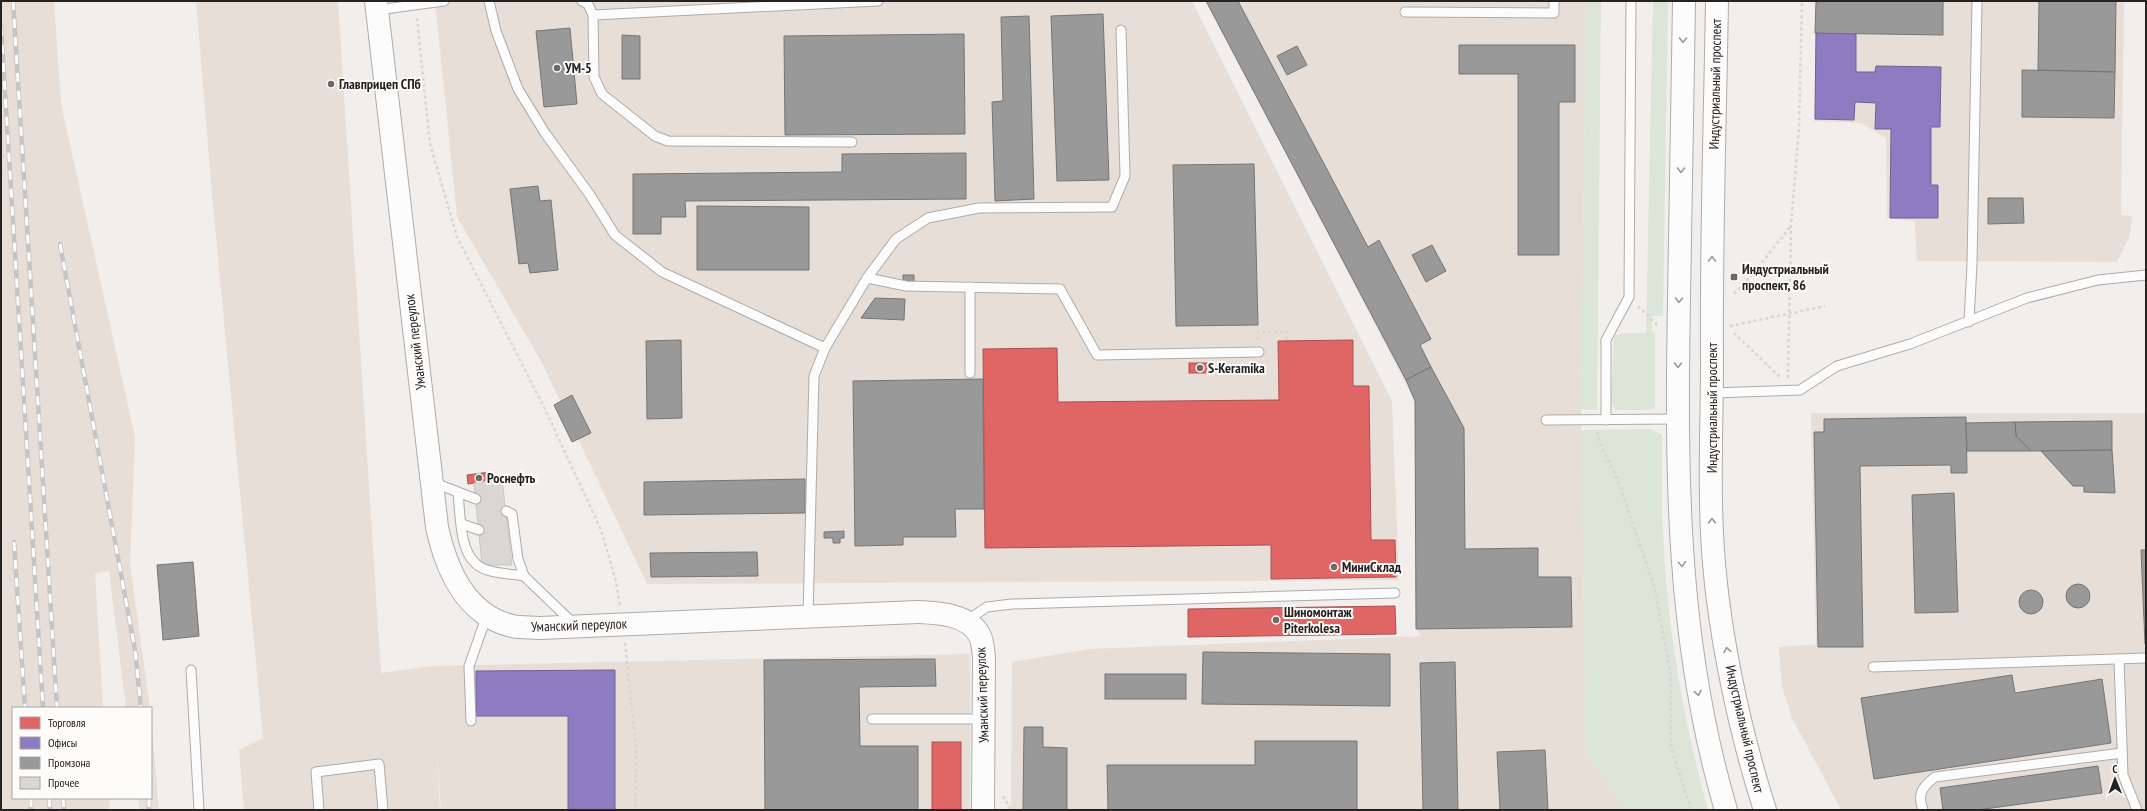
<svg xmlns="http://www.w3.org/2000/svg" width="2147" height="811" font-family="'PT Sans Narrow',sans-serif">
	<rect width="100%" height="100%" fill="#f2eeec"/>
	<g fill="#e7ded8">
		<path d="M1 1H54L61 104 135 437 130 564 150 708H126L109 571 95 573 103 708H13V798H109L110 810H1Z"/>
		<path d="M196 1H338L381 673 432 666 970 654V810H441L436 739 440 810H244L239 750 263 738 212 194Z"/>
		<path d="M435 1H1192L1392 401 1399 580 647 584 541 361 457 217Z"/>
		<path d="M1206 1H1586L1581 419 1586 754 1627 810H1011L1012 662 1089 649 1421 636 1416 629 1415 401Z"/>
		<path d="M1816 1H2124L2121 215 2132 216 2130 235 2117 262 1917 261 1915 221 1887 218 1886 138 1861 123 1814 121Z"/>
		<path d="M1811 413H2146V810H1841L1792 718 1782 687 1779 647 1816 644Z"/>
		<path d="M151 716 159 810H140L138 798H151Z"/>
	</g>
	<g fill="#dbe6d8">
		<path d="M1586 1H1601L1597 410 1581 409Z"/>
		<path d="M1653 1H1668L1663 316H1652V331L1655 332V407L1650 410H1616L1611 401 1614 336 1623 333H1646Z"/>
		<path d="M1650 429 1662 435C1662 468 1661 500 1663 532 1667 627 1683 719 1708 810H1627L1586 754 1581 430Z"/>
	</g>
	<g fill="#e06666" stroke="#a85251">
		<path d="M1353 340V386H1369L1371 540H1395L1396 577 1271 579V545L985 548 983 349 1057 348 1058 402 1279 400 1278 341Z"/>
		<rect x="1189" y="363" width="22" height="10"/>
		<path d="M490 472 491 481 468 484 467 475Z"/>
		<path d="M1395 606 1396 634 1188 637V609Z"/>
		<rect x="932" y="742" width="29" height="68"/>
	</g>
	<g fill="#8e7cc3" stroke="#6e6192">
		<path d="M1816 33 1856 34V72H1875L1876 66 1941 67 1940 127H1931V185H1938V218H1890L1891 129H1875L1876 103 1855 102 1854 120 1815 119Z"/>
		<path d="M615 670V810H568V716H476V671Z"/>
	</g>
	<g fill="#999" stroke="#767575">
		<path d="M1206 1H1238L1368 247 1379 240 1431 339 1420 345 1431 367 1406 380Z"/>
		<path d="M1816 1H1943V35L1815 33Z"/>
		<path d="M2039 1H2116L2115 72 2038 70Z"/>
		<path d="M1103 14 1109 180 1057 181 1051 16Z"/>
		<path d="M1029 16 1034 199 995 201 992 102 1003 101 1001 17Z"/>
		<path d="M570 28 577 104 544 107 536 31Z"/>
		<path d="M964 34 965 134 785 135 784 36Z"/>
		<path d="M622 35 640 36V79H622Z"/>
		<path d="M1459 45H1575V102H1559V255H1518V74H1459Z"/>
		<path d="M1297 46 1307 65 1287 75 1277 56Z"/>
		<path d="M2022 70 2115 72 2114 118 2022 117Z"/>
		<path d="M966 153V199L685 201 686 217H661V234H633V174L842 172V154Z"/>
		<path d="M1254 164 1258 325 1176 326 1173 165Z"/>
		<path d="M538 186 540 201 551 200 558 270 530 273 528 263 519 264 510 189Z"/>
		<path d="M1988 198H2023L2024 223 1988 224Z"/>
		<path d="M697 206 809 207V270H697Z"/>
		<path d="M1432 245 1446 271 1426 282 1412 255Z"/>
		<path d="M903 275H914V282L903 281Z"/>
		<path d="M875 298 905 299 904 320 861 318Z"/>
		<path d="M681 340 682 418 647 419 646 341Z"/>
		<path d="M1431 367 1464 428 1465 549 1538 548V577H1571L1572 627 1416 629 1415 401 1406 380Z"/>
		<path d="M983 379 984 509H955L956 537H903V545L855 546 853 381Z"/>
		<path d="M572 395 591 433 572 442 554 405Z"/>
		<path d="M1966 417 1967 473H1951V465L1860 466 1863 647H1818L1814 432H1824V419Z"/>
		<path d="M2112 421V450L2031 451 2016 436 2015 422Z"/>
		<path d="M2015 422 2016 436 2031 451H1967L1966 423Z"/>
		<path d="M2112 450 2115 493 2084 492V486H2073L2041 451Z"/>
		<path d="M805 479V513L644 515V482Z"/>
		<path d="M1954 493 1958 612 1915 613 1912 495Z"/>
		<path d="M844 531V538H840V543H833V538H824V532Z"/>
		<path d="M2141 550H2146V644H2145Z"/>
		<path d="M757 552 758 576 651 577 650 553Z"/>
		<path d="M193 562 199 636 163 640 157 565Z"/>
		<circle cx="2078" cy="596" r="12"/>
		<circle cx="2031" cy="602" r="12"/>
		<path d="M1203 652 1390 654V706L1202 704Z"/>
		<path d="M935 659 936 686 859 687 860 746H918V810H765L764 660Z"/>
		<path d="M1455 662 1458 810H1423L1420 663Z"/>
		<rect x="1105" y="674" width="81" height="25"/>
		<path d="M2012 675 2015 693 2102 679 2111 743 1874 779 1861 698Z"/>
		<path d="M1024 727H1043V747L1067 748V810H1023Z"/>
		<path d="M1255 741H1357V810H1108L1107 765H1255Z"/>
		<path d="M1545 750 1548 810H1500L1497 752Z"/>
		<path d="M2098 766 2102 793 1977 810H1943L1940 788Z"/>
	</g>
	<path fill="#d9d6d4" stroke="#cac7c5" d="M502 479 512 565H482L474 483Z"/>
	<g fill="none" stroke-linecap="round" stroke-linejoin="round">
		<g stroke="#aeaba9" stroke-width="11">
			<g id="lane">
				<path d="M489 1 496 31 518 89 545 133 590 195 615 235 662 272 825 348"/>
				<path d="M582 1 588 4 593 15 594 77 602 94 655 136 668 141 852 142"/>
				<path d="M377 10 444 1"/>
				<path d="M1405 12 1554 13V1"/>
				<path d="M593 15 878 1"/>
				<path d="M867 278 906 286 1060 289 1097 355 1259 352"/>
				<path d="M1969 322 1972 264 1977 1"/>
				<path d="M970 373V287"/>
				<path d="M1712 393 1800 390 1837 366 1910 344 2027 298 2098 280 2146 275"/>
				<path d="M1546 420 1678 419"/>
				<path d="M1606 420V340L1629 297 1631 1"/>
				<path d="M432 482 476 499"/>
				<path d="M458 493C461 518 458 561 487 570 499 574 513 574 524 576"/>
				<path d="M506 511 512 514 518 559 524 576 574 624"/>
				<path d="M462 524 479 530"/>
				<path d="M808 616 814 376 825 348 867 278 896 239 928 218 979 208 1112 207 1125 176 1121 30"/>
				<path d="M966 621 987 607 1012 604 1395 593"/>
				<path d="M2119 659 2123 775 2137 810"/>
				<path d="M1873 667 2146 658"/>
				<path d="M191 670 199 810"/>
				<path d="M872 719H984"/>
				<path d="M471 721 469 666 487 615"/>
				<path d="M319 810 316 772 379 764 383 810"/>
				<path d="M1923 810C1917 794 1922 787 1935 777L2122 753"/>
			</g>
		</g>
		<g stroke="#aeaba9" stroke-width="24">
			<path id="secondary" d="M376 1 437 527C446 569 466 615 512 626 521 628 531 627 540 628L918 612C939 613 969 614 980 636 983 642 983 651 984 658L983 810"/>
		</g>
		<g stroke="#aeaba9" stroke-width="24">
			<g id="primary">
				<path d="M1684 1C1682 100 1681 200 1679 299 1676 474 1676 641 1726 810"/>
				<path d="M1717 1C1715 121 1711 241 1712 361 1712 418 1709 476 1712 533 1716 621 1738 726 1765 810"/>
			</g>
		</g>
		<g stroke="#d7d5d5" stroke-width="2.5" stroke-dasharray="3 3" stroke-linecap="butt">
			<path d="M417 18 430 144 457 237 545 409 601 530 616 581 620 606"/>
			<path d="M1734 294 1756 270 1791 226"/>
			<path d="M1638 306 1658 326"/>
			<path d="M1730 326 1825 306"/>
			<path d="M1734 333 1781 378"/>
			<path d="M1258 340V332H1287V341"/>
			<path d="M1788 378 1791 226 1799 127 1802 1"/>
			<path d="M1597 432 1600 443 1617 478 1654 586 1671 676V747L1691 810"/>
			<path d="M625 643 636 748 635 810"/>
			<path d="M1003 796 1011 810"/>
		</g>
		<use href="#lane" stroke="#fdfcfc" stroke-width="9"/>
		<use href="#secondary" stroke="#fdfcfc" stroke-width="22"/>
		<use href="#primary" stroke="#fdfcfc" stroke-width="22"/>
		<g stroke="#c6c5c5" stroke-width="4.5">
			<g id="rail">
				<path d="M13 1 57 708"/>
				<path d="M1 27 43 708"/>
				<path d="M60 244 135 650 141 708"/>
				<path d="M14 542 25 708"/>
				<path d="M31 798V810"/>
				<path d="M49 798 50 810"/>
				<path d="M63 798 64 810"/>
				<path d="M149 798V810"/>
			</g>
		</g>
		<use href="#rail" stroke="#fefcfa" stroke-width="3" stroke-dasharray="9" stroke-linecap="butt"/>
	</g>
	<defs><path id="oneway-chevron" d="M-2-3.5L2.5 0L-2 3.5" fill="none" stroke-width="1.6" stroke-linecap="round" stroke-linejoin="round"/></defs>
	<g stroke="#9c9a99">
		<use href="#oneway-chevron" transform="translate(1683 40) rotate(91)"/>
		<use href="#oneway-chevron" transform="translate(1681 170) rotate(91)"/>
		<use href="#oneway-chevron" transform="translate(1712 259) rotate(-89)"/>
		<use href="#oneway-chevron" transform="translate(1679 300) rotate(91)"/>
		<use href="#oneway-chevron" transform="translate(1678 365) rotate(91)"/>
		<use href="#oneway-chevron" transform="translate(1712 521) rotate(-90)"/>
		<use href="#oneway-chevron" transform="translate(1682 564) rotate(86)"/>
		<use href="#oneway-chevron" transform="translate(1727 650) rotate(-100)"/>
		<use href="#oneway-chevron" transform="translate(1698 693) rotate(80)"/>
	</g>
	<g fill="#6d6968" stroke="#fefcfa" stroke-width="1.5">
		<circle cx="557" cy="68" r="4"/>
		<circle cx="331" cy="84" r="4"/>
		<rect x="1730" y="273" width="8" height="8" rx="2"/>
		<circle cx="1200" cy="368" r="4"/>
		<circle cx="479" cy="478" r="4"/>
		<circle cx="1334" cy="567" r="4"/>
		<circle cx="1276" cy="620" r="4"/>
	</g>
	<g text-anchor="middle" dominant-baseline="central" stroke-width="4" stroke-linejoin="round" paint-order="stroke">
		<g font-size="14" font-weight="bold" fill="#252221" stroke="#fefcfa" text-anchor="start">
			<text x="565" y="68">УМ-5</text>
			<text x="339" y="84">Главприцеп СПб</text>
			<text x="1742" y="269">Индустриальный<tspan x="1742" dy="16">проспект, 86</tspan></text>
			<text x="1208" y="368">S-Keramika</text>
			<text x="487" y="478">Роснефть</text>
			<text x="1342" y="567">МиниСклад</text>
			<text x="1284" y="612">Шиномонтаж<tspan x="1284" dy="16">Piterkolesa</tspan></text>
		</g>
		<g font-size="14" fill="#252221" stroke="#fefcfa">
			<text transform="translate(1715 84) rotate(-89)">Индустриальный проспект</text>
			<text transform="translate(415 342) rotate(-97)">Уманский переулок</text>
			<text transform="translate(1712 408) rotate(-90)">Индустриальный проспект</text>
			<text transform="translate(579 625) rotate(-2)">Уманский переулок</text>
			<text transform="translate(982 695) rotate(-92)">Уманский переулок</text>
			<text transform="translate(1745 729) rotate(77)">Индустриальный проспект</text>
		</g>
	</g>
	<rect width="2147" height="811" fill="none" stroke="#252221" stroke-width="4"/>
	<rect x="12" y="707" width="140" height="92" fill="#fefcfa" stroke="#a7a5a3"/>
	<rect x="20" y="717" width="20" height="12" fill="#e06666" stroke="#a7a5a3"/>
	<text x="48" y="727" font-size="12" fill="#252221">Торговля</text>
	<rect x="20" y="737" width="20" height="12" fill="#8e7cc3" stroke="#a7a5a3"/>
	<text x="48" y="747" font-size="12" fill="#252221">Офисы</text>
	<rect x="20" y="757" width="20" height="12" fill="#999999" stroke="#a7a5a3"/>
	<text x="48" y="767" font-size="12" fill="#252221">Промзона</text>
	<rect x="20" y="777" width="20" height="12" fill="#d9d6d4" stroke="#a7a5a3"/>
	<text x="48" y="787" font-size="12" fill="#252221">Прочее</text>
	<g transform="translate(2115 779) rotate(359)" stroke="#fefcfa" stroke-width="3" paint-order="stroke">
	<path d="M0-3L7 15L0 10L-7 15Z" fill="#252221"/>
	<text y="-6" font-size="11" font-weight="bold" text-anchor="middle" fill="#252221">С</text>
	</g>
</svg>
